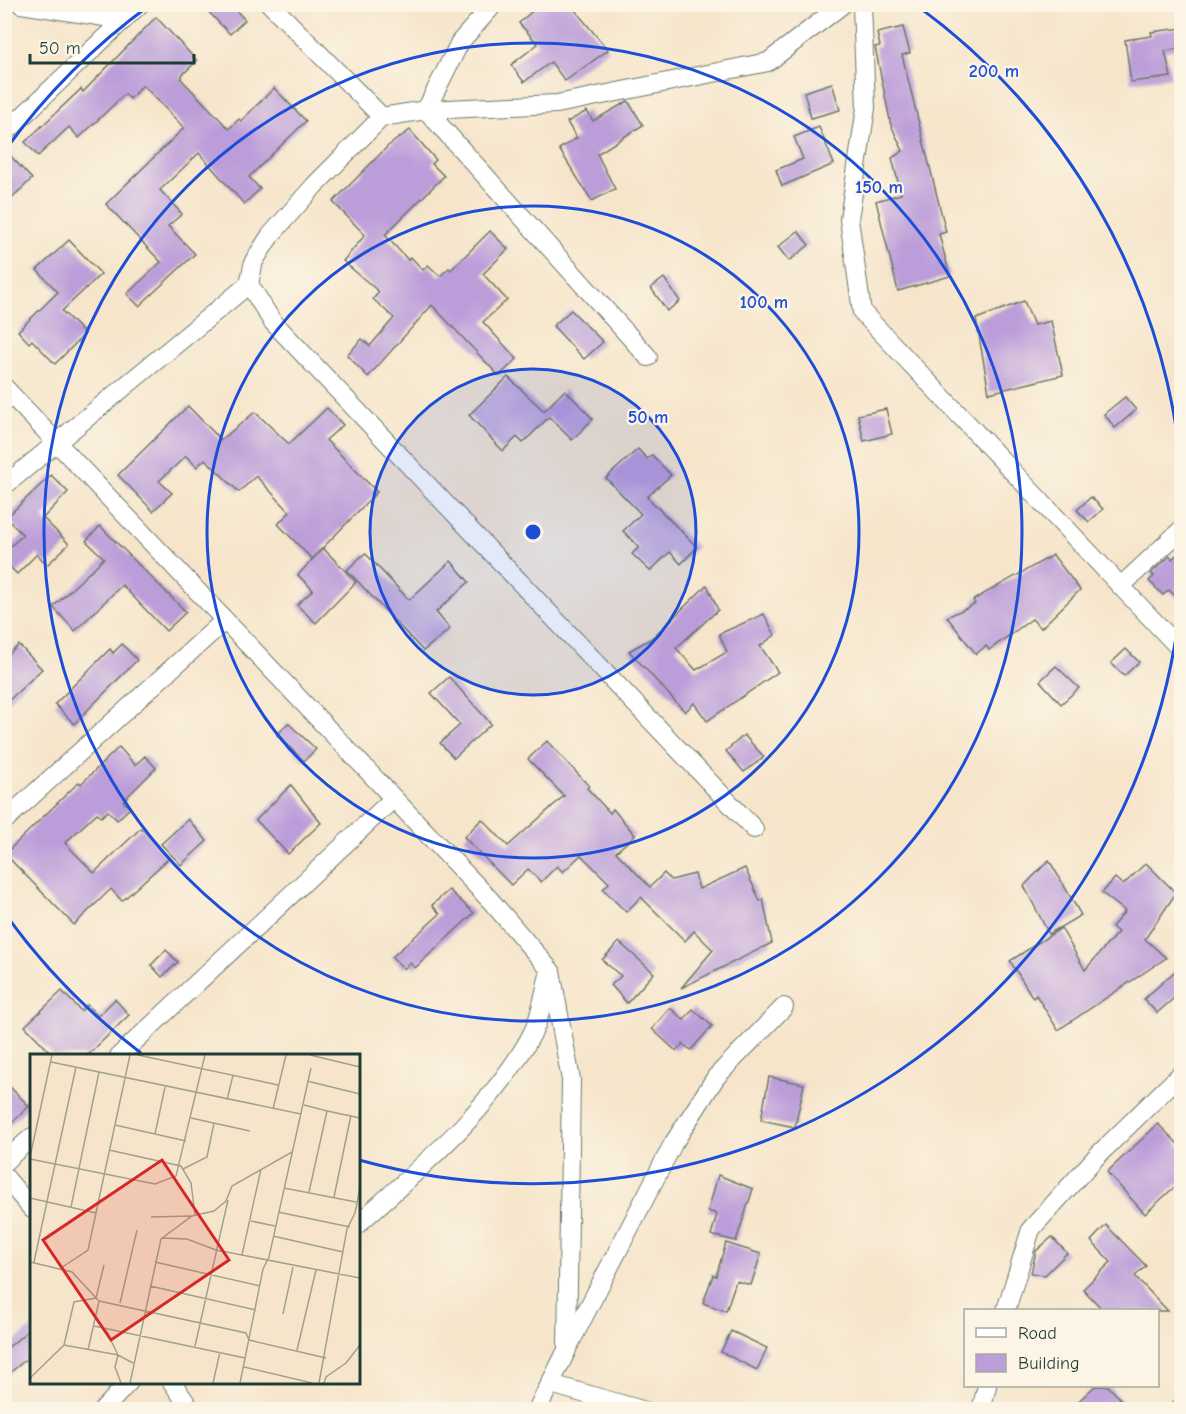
<svg xmlns="http://www.w3.org/2000/svg" width="1186" height="1414" font-family="'Comic Neue',sans-serif">
	<rect width="100%" height="100%" fill="#fcf5e5"/>
	<filter id="ink" filterUnits="userSpaceOnUse"><feTurbulence type="fractalNoise" baseFrequency=".0167" numOctaves="2"/><feDisplacementMap in="SourceGraphic" scale="12" xChannelSelector="R" yChannelSelector="G"/><feConvolveMatrix kernelMatrix="1 2 1 2 8 2 1 2 1" color-interpolation-filters="sRGB"/></filter>
	<filter id="wash" filterUnits="userSpaceOnUse"><feTurbulence type="fractalNoise" baseFrequency=".008" numOctaves="4" result="noise"/><feDisplacementMap in="SourceGraphic" scale="24" xChannelSelector="R" yChannelSelector="G"/><feGaussianBlur stdDeviation="1.35" result="paint"/><feColorMatrix in="noise" values="0 0 0 0 0 0 0 0 0 0 0 0 0 0 0 0 0 1.4 0 .05"/><feComposite in="paint" operator="in"/></filter>
	<g filter="url(#wash)">
		<rect width="100%" height="100%" fill="#f6e5cb"/>
		<g id="blocks">
			<g fill="#bb9dd9">
				<path d="M201 4H230L245 20 230 34Z"/>
				<path d="M540 4H570L608 50 565 81 551 62 524 82 511 65 538 44 519 23Z"/>
				<path d="M156 17 197 61 182 75 181 79 229 129 239 119 241 121 274 88 306 121 249 177 260 189 244 204 199 153 160 190 182 214 168 226 195 254 139 306 127 294 161 262 106 204 184 128 143 85 130 99 125 94 79 138 69 127 38 156 25 142 81 89 83 92Z"/>
				<path d="M903 27 910 53 902 55 946 232 939 234 950 276 898 291 876 201 901 194 892 158 903 151 891 125 875 47 880 46 877 33Z"/>
				<path d="M1182 28V48L1165 51 1171 77 1131 82 1125 40 1152 36 1151 32Z"/>
				<path d="M832 83 840 110 811 118 804 92Z"/>
				<path d="M628 101 643 125 597 154 615 189 592 201 559 149 577 138 567 122 587 111 593 121Z"/>
				<path d="M819 127 834 164 782 186 776 170 803 159 794 137Z"/>
				<path d="M410 130 436 160 432 164 444 176 385 235 408 260 411 257 423 270 428 265 440 276 449 268 451 270 490 231 508 249 483 274 507 300 483 322 517 359 499 376 432 305 368 377 347 355 362 339 370 346 394 318 373 299 379 292 343 261 365 235 333 202 388 146Z"/>
				<path d="M4 149 32 179 4 205Z"/>
				<path d="M798 231 809 245 789 261 778 247Z"/>
				<path d="M69 240 101 274 62 311 85 334 55 364 32 340 29 343 18 331 58 292 37 270Z"/>
				<path d="M664 278 680 301 667 311 651 288Z"/>
				<path d="M1024 301 1034 325 1051 321 1063 375 989 393 976 319Z"/>
				<path d="M571 310 603 342 584 359 553 326Z"/>
				<path d="M508 377 544 411 565 390 593 419 572 440 549 417 523 443 517 437 503 451 469 415Z"/>
				<path d="M1125 397 1136 410 1115 428 1104 414Z"/>
				<path d="M188 406 221 440 255 412 289 444 327 408 343 425 326 440 377 492 312 559 278 524 290 512 256 476 239 492 205 459 197 467 186 456 159 481 172 493 153 511 118 475Z"/>
				<path d="M886 409 892 434 864 441 858 415Z"/>
				<path d="M638 449 647 459 652 455 671 475 647 497 697 547 681 564 670 552 650 571 632 554 639 547 623 531 641 514 606 478Z"/>
				<path d="M51 475 68 492 43 518 69 544 47 565 37 554 17 574 4 561V552L23 535 6 518Z"/>
				<path d="M1091 497 1103 509 1089 522 1077 510Z"/>
				<path d="M100 526 186 612 166 631 122 585 75 631 53 607 104 558 86 541Z"/>
				<path d="M323 548 356 582 316 623 297 605 313 590 298 575Z"/>
				<path d="M1182 550V603L1169 590 1163 595 1149 581 1154 576 1151 573 1170 556 1172 559Z"/>
				<path d="M365 553 409 600 451 561 469 582 436 612 450 629 423 651 347 570Z"/>
				<path d="M1053 555 1080 590 1041 628 1032 619 989 650 986 646 976 654 947 617 975 604 973 600Z"/>
				<path d="M707 585 718 610 676 648 696 670 727 652 719 634 764 614 775 635 760 646 778 672 707 721 694 703 685 712 629 651 652 638Z"/>
				<path d="M122 644 137 660 74 724 55 704 110 649 113 653Z"/>
				<path d="M19 645 42 669 4 705V658Z"/>
				<path d="M1126 649 1139 662 1124 676 1111 663Z"/>
				<path d="M1056 666 1079 688 1061 704 1040 681Z"/>
				<path d="M449 677 491 724 454 758 440 743 460 725 431 693Z"/>
				<path d="M288 723 316 749 304 761 277 735Z"/>
				<path d="M744 735 764 757 744 772 726 751Z"/>
				<path d="M547 741 589 786 587 788 610 813 613 809 635 835 616 852 650 887 664 873 671 880 695 874 699 889 745 868 760 901 763 899 772 943 681 988 713 950 694 931 685 941 641 897 626 912 603 889 609 883 581 855 563 872 557 866 541 882 528 869 511 885 464 837 482 819 508 846 564 796 528 759Z"/>
				<path d="M119 747 135 765 145 756 156 768 123 801 130 808 117 820 108 811 101 817 97 813 65 843 94 873 141 828 169 858 122 901 111 889 74 925 5 854 79 782 81 784Z"/>
				<path d="M291 785 321 823 288 854 256 820Z"/>
				<path d="M188 819 207 841 181 865 161 844Z"/>
				<path d="M1049 860 1081 915 1049 934 1024 886Z"/>
				<path d="M1146 863 1176 893 1145 939 1166 958 1058 1030 1036 995 1033 998 1010 961 1061 928 1085 970 1118 932 1112 927 1125 911 1102 893 1115 878 1123 885Z"/>
				<path d="M449 890 474 913 415 968 410 963 404 969 392 957 440 914 432 905Z"/>
				<path d="M619 942 654 973 627 1003 611 985 621 976 602 960Z"/>
				<path d="M166 950 178 962 162 977 151 965Z"/>
				<path d="M1182 965V991L1157 1013 1144 999Z"/>
				<path d="M62 991 81 1011 87 1005 98 1016 115 999 129 1015 87 1056H54L25 1026Z"/>
				<path d="M670 1008 684 1020 693 1009 712 1026 691 1050 683 1044 676 1051 652 1029Z"/>
				<path d="M769 1077 804 1084 795 1127 761 1120Z"/>
				<path d="M4 1081 29 1106 4 1131Z"/>
				<path d="M1158 1124 1182 1148V1180L1145 1214 1107 1172Z"/>
				<path d="M718 1175 753 1189 736 1241 711 1235 717 1214 708 1211Z"/>
				<path d="M1106 1225 1146 1266 1135 1276 1168 1311H1104L1083 1289 1111 1262 1091 1241Z"/>
				<path d="M1052 1237 1067 1253 1045 1275 1031 1273 1036 1251Z"/>
				<path d="M726 1243 761 1254 751 1285 736 1281 726 1311 703 1303 713 1275 716 1276Z"/>
				<path d="M32 1327V1354L4 1378V1351Z"/>
				<path d="M731 1331 767 1348 757 1370 721 1352Z"/>
				<path d="M1095 1386H1108L1131 1410H1069Z"/>
			</g>
		</g>
	</g>
	<g filter="url(#ink)">
		<use href="#blocks" fill-opacity="0" stroke="#6a7869" stroke-width="1.5"/>
		<g fill="none" stroke-linecap="round" stroke-linejoin="round">
			<g stroke="#6a7869" stroke-width="20">
				<g id="minor">
					<path d="M21 4 124 20"/>
					<path d="M270 4 382 117"/>
					<path d="M862 4 866 108 849 219 862 312 1182 651"/>
					<path d="M426 110 648 357"/>
					<path d="M426 110 460 42 494 4"/>
					<path d="M4 134 140 4"/>
					<path d="M249 284 272 321 754 829"/>
					<path d="M4 387 491 901 551 971 571 1080 567 1350 537 1410"/>
					<path d="M4 486 249 284 254 261 270 236 314 186 382 117 426 110 557 104 768 62 843 4"/>
					<path d="M1121 586 1182 529"/>
					<path d="M4 821 224 621"/>
					<path d="M119 1056 393 799"/>
					<path d="M4 1162 32 1137"/>
					<path d="M4 1176 32 1209"/>
					<path d="M358 1224C419 1169 495 1106 533 1032 541 1016 544 993 549 975"/>
					<path d="M1006 1310 1031 1229 1097 1156 1182 1073"/>
					<path d="M569 1345 673 1144 716 1077 784 1007"/>
					<path d="M172 1382 191 1410"/>
					<path d="M551 1384 642 1410"/>
					<path d="M103 1410 129 1382"/>
					<path d="M981 1410 987 1386"/>
					<path d="M1178 1410 1182 1406"/>
				</g>
			</g>
			<use href="#minor" stroke="#fff" stroke-width="18"/>
		</g>
	</g>
	<circle cx="533" cy="532" r="163" fill="#1d4ed8" fill-opacity=".12"/>
	<g fill="none" stroke="#1d4ed8" stroke-width="3">
		<circle cx="533" cy="532" r="163"/>
		<circle cx="533" cy="532" r="326"/>
		<circle cx="533" cy="532" r="489"/>
		<path d="M1181 600A652 652 0 0 1 359 1160M141 1053A652 652 0 0 1 6 915M6 149A652 652 0 0 1 150 5M916 5A652 652 0 0 1 1181 464"/>
	</g>
	<g transform="translate(30 1054)">
		<rect width="330" height="330" fill="#f6e5cb"/>
		<path fill="none" stroke="#a0a28f" stroke-width="1.5" d="M108 1 248 31M280 1 330 13M21 8 271 60M277 27 330 40M197 46 203 21M274 51 297 57M243 55 256 1M161 64 220 77M85 71 156 87M125 80 135 33M79 96 151 112 161 129 165 161M0 103 22 1M0 105 125 130 146 122 175 1M153 115 177 103 184 69M254 134 326 148M279 138 297 57 330 64M304 143 321 61M0 144 66 159M41 153 69 18M248 158 320 173M121 163 161 162M221 167 245 172M243 182 313 198M132 184 157 185 186 196 330 224M212 201 231 115M0 208 42 218 69 247 216 279 219 286 296 304M4 208 46 13M125 208 230 232M31 214 58 196 100 1M120 232 226 256M66 244 74 211M90 249 107 176M253 260 263 213M64 272 215 304M75 274 88 301 85 313 91 329M34 291 88 301 103 309M165 292 198 146M58 296 69 247M267 296 286 216M214 313 282 329M0 324 34 291 44 248 66 244M100 329 131 185 162 162 184 157 196 147 202 132 262 98M183 329 190 298M210 329 233 215 239 203 281 14M289 329 317 175 325 159 330 134M294 329 296 323 316 309 330 291"/>
		<path fill="#d62828" fill-opacity="0.15" stroke="#d62828" stroke-width="3" d="M132 106 199 206 81 286 13 186Z"/>
		<rect width="330" height="330" fill="none" stroke="#1f3d34" stroke-width="3"/>
	</g>
	<circle cx="533" cy="532" r="9" fill="#1d4ed8" stroke="#fcf5e5" stroke-width="3"/>
	<g font-size="18" text-anchor="middle" font-weight="bold" fill="#1d4ed8" stroke="#fcf5e5" stroke-width="4.5" stroke-linejoin="round" paint-order="stroke">
		<text x="994" y="77">200 m</text>
		<text x="879" y="193">150 m</text>
		<text x="764" y="308">100 m</text>
		<text x="648" y="423">50 m</text>
	</g>
	<rect width="1186" height="1414" fill="none" stroke="#fcf5e5" stroke-width="24"/>
	<rect x="964" y="1309" width="195" height="78" fill="#fcf5e5" stroke="#a4ab9e" stroke-width="1.5"/>
	<rect x="976" y="1328" width="30" height="9" fill="#ffffff" stroke="#a4ab9e" stroke-width="1.5"/>
	<text x="1018" y="1339" font-size="18" fill="#1f3d34">Road</text>
	<rect x="976" y="1354" width="30" height="18" fill="#bb9dd9" stroke="#a4ab9e" stroke-width="1.5"/>
	<text x="1018" y="1369" font-size="18" fill="#1f3d34">Building</text>
	<path d="M30 54v9h164v-9" fill="none" stroke="#1f3d34" stroke-width="3"/>
	<text x="39" y="54" font-size="18" fill="#1f3d34" stroke="#fcf5e5" stroke-width="4.5" paint-order="stroke">50 m</text>
</svg>
